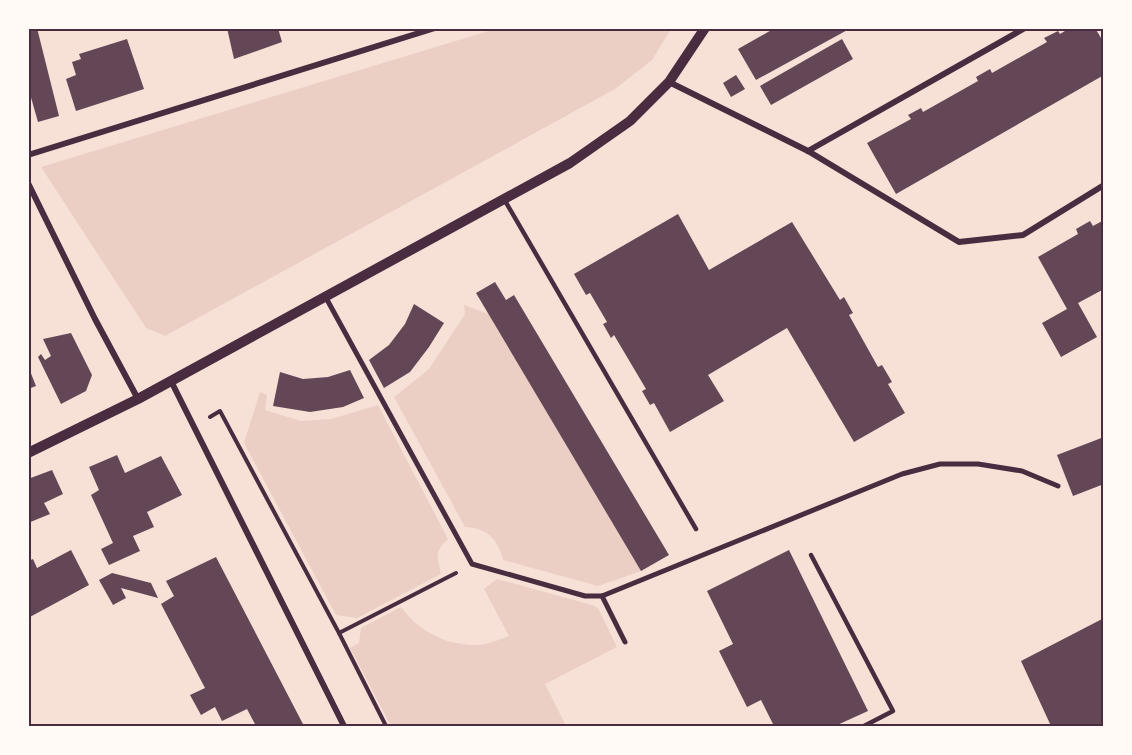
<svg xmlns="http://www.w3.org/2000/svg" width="1132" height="755" font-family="'Roboto Condensed',sans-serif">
	<rect width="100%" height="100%" fill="#f7e1d7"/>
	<g fill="#ebcfc5">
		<path d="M495 29H671L652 60 615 89 165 336 146 328 41 167Z"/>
		<path d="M464 305 489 314 641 571 598 586 503 560C498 539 487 528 465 527L394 397 429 369 465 314Z"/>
		<path d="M260 392 267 395 265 410 301 421 331 419 378 405 448 539C433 553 438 557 441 574L357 618 336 615 244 443Z"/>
		<path d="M497 579 592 605 598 608 617 647 545 684 566 726H391L350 648 359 643 361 628 401 607C418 630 443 644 473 645 485 646 498 640 509 636L484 589Z"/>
	</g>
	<g fill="#644757">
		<path d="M28 28H37L59 116 38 122 28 87Z"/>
		<path d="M227 28H278L282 42 234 59Z"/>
		<path d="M775 28H851L756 80 738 49Z"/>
		<path d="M1070 28H1095L1104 43V75L896 194 867 143 911 119 908 115 921 108 923 112 978 81 976 77 990 69 992 73 1047 42 1044 38 1058 31 1060 34Z"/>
		<path d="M127 39 144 89 76 111 66 79 76 75 72 62 81 59 79 54Z"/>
		<path d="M842 39 853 59 771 105 760 86Z"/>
		<path d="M736 75 745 89 731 97 723 83Z"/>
		<path d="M678 214 709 270 792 222 840 300 844 297 853 313 849 315 878 367 882 365 892 382 888 384 905 413 854 442 787 328 708 375 724 401 670 432 654 403 650 405 642 391 646 389 614 335 611 338 603 324 607 322 590 293 586 295 574 274Z"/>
		<path d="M1104 220V289L1078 303 1097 337 1061 357 1042 323 1067 309 1038 257 1078 234 1076 229 1090 221 1093 226Z"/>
		<path d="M495 282 506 300 514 295 669 555 641 571 476 293Z"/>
		<path d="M414 304 444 323 429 347 410 372 384 388 369 360 389 345 405 324Z"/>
		<path d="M71 333 92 375 86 391 61 404 38 357 41 354 45 360 51 356 43 339Z"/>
		<path d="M28 366 36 386 28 389Z"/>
		<path d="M350 370 364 398 343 407 310 412 273 406 280 372 303 379 328 377Z"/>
		<path d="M1104 437V484L1073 496 1057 455Z"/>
		<path d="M117 455 125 473 161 456 182 495 147 512 154 527 133 536 140 551 109 565 101 549 113 543 91 495 99 490 89 467Z"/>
		<path d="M52 470 63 494 44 503 50 514 28 523V479Z"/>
		<path d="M71 550 89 585 28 618V561L33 559 37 568Z"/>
		<path d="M789 550 868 711 835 726H774L761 700 747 707 719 651 733 644 707 591Z"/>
		<path d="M216 557 304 726H256L247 709 222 721 215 707 201 715 190 695 205 688 161 604 174 596 166 581Z"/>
		<path d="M112 573 151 583 158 598 121 588 126 598 113 605 99 580Z"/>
		<path d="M1104 618V726H1051L1021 661Z"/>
	</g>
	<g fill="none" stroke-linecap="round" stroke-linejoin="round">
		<g stroke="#4a2c40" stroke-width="4">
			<path d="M210 417 220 411 339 633 386 726"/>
			<path d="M339 633 456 573"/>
		</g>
		<g stroke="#4a2c40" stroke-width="4.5">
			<path d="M504 199 696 529"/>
			<path d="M811 555 893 711 864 726"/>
		</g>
		<g stroke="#4a2c40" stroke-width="5">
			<path d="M325 296 472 564 585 596H602L902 474 940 464H978L1022 471 1058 486"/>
			<path d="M602 596 625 642"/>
		</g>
		<g stroke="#4a2c40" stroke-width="6">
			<path d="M669 82 808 151 959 242 1023 235 1104 185"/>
			<path d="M808 151 1025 28"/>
			<path d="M28 155 435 28"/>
			<path d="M28 183 95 319 138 399"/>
			<path d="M171 381 344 726"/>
		</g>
		<path stroke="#4a2c40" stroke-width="10" d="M28 453 138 399 570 163 630 121 669 82 705 28"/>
	</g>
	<rect width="1132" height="755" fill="none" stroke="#fffaf5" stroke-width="60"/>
	<rect x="30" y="30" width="1072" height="695" fill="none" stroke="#4a2c40" stroke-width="2"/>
</svg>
